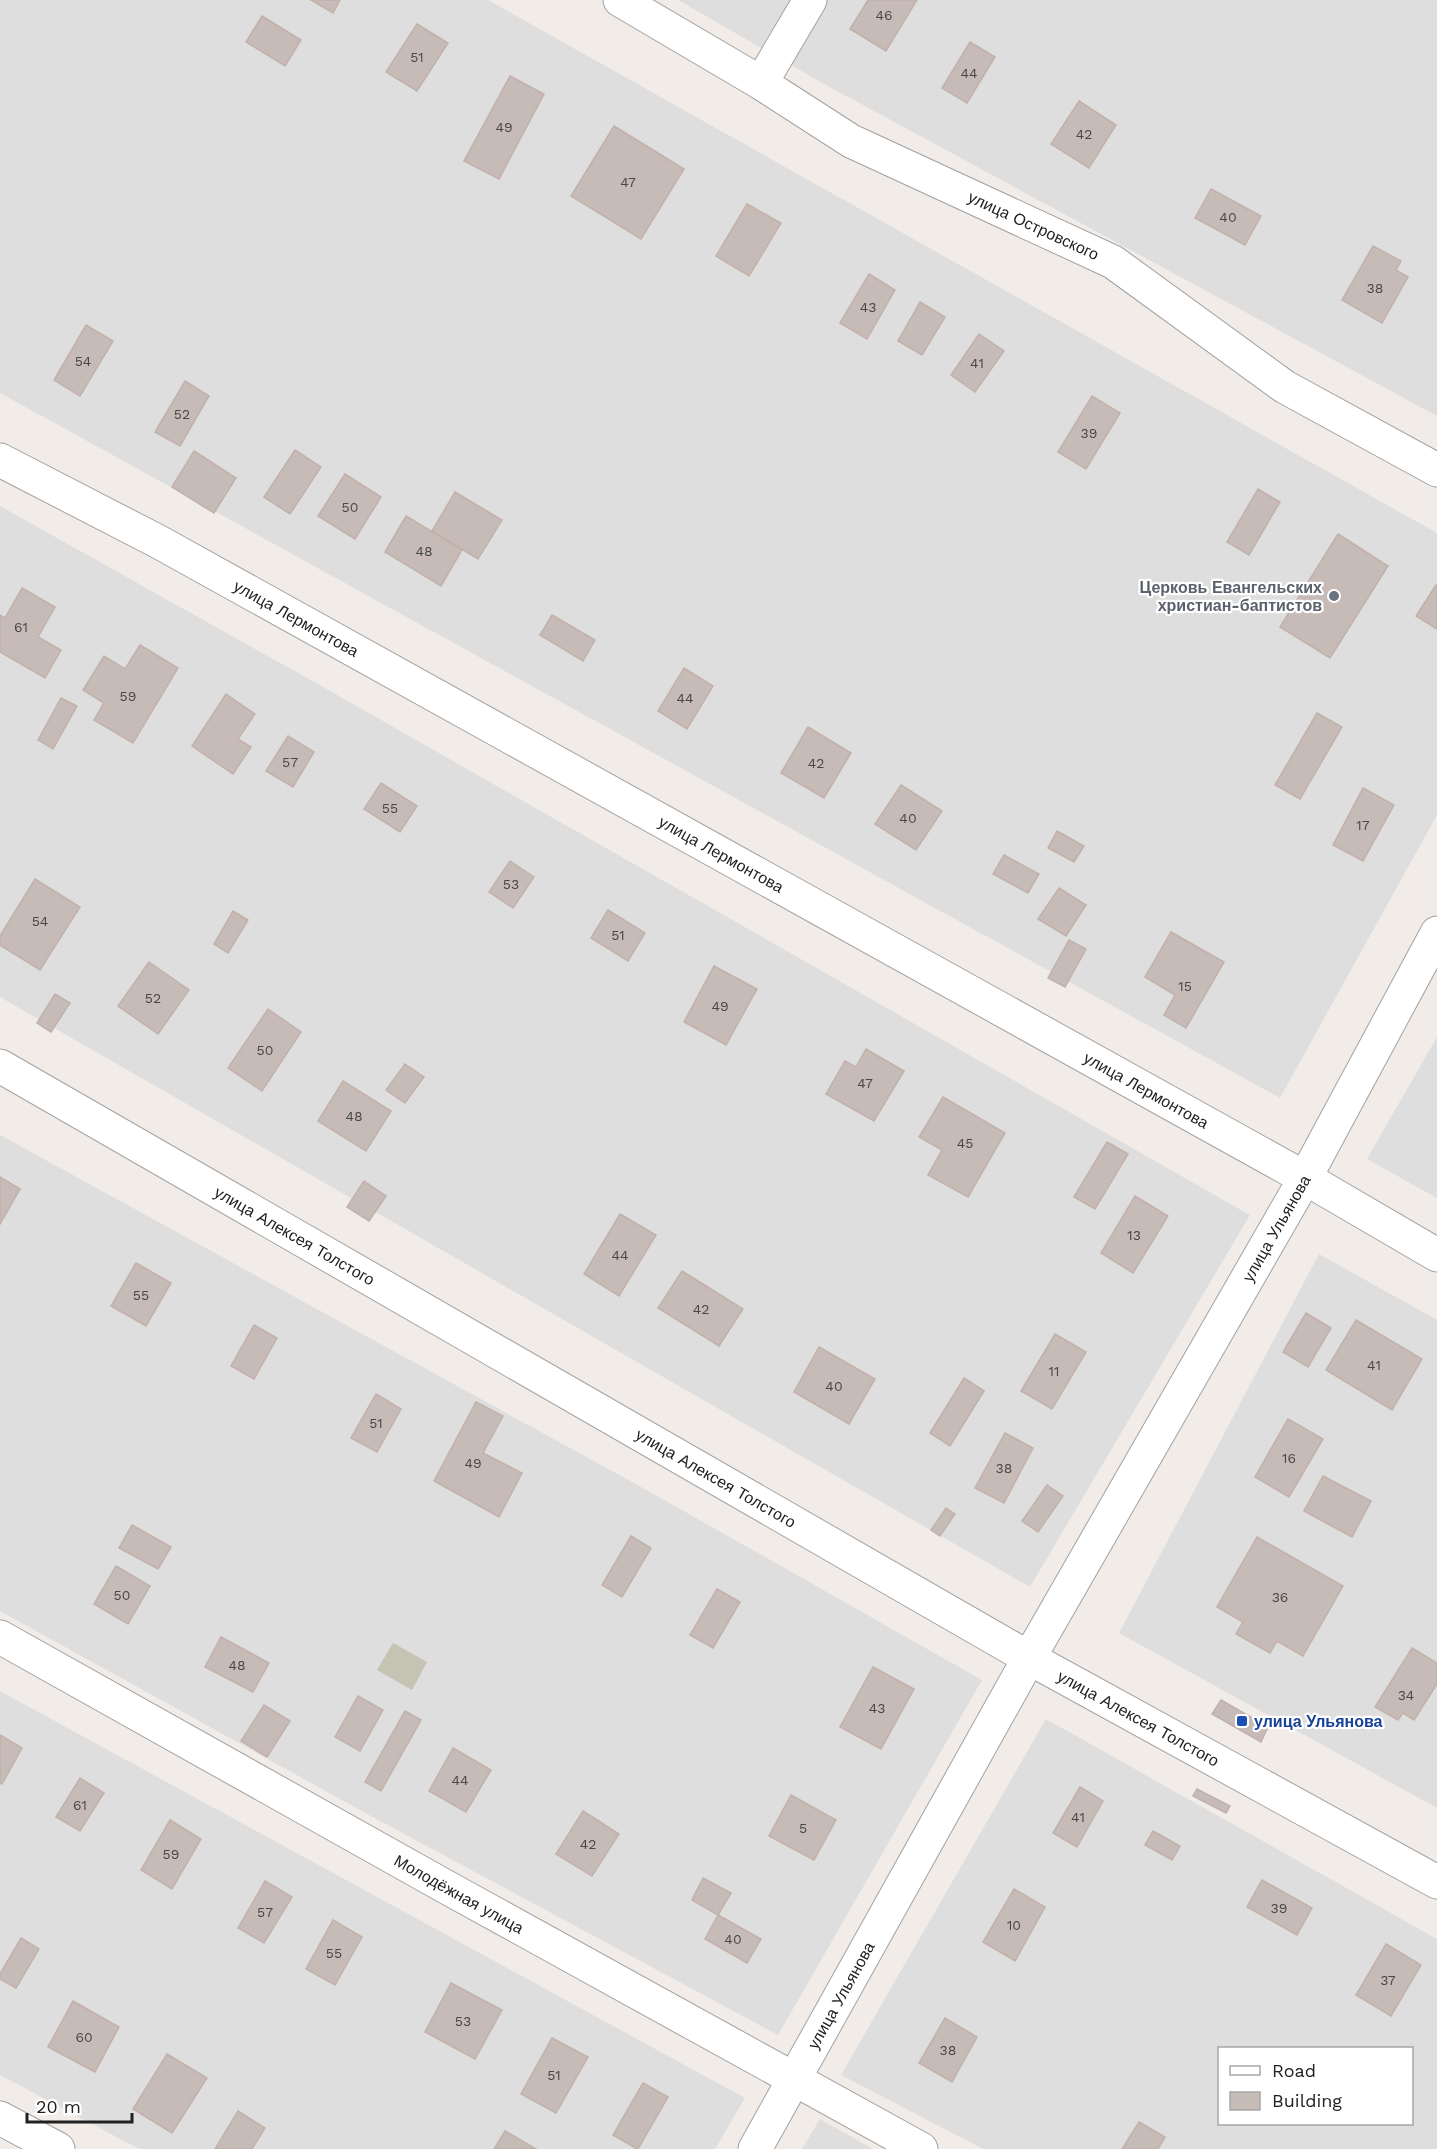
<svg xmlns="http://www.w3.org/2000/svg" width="1437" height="2149" font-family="'Work Sans',sans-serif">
	<rect width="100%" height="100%" fill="#f1ece8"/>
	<g fill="#dfdede" fill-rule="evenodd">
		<path d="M0 0H488L1437 533V815L1280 1098 0 393Z"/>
		<path d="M678 0H1437V416L826 85Z"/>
		<path d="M0 506 332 692 1250 1215 1030 1587 0 997Z"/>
		<path d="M1437 1037V1198L1367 1159Z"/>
		<path d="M0 1135 652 1493 982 1680 778 2035 369 1815 0 1611Z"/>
		<path d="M1319 1254 1437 1320V1808L1119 1633Z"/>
		<path d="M0 1691 745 2098 715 2149H139L0 2075Z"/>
		<path d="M1046 1719 1437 1939V2149H983L841 2075ZM1220 2048H1412V2124H1220Z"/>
		<path d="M820 2119 873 2149H802Z"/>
	</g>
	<path fill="#c5c3b3" d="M393 1643 427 1662 412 1690 377 1670Z"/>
	<g fill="#c6bbb7" stroke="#c2b1aa" stroke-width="1.5">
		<path d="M311 0H340L333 13Z"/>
		<path d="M868 0H917L886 51 850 29Z"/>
		<path d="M262 16 301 40 285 66 246 42Z"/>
		<path d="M417 24 448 43 417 91 386 72Z"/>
		<path d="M970 42 995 57 967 103 942 88Z"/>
		<path d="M510 76 544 94 499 179 464 161Z"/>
		<path d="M1079 101 1116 125 1089 168 1051 144Z"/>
		<path d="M614 126 684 169 641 239 571 196Z"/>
		<path d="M1211 189 1261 216 1245 245 1195 218Z"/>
		<path d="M747 204 781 223 749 276 716 256Z"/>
		<path d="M1373 246 1401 261 1396 270 1408 277 1382 323 1342 300Z"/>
		<path d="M869 274 895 290 867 339 840 323Z"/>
		<path d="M920 302 945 317 922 355 898 341Z"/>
		<path d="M86 325 113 341 80 396 54 380Z"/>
		<path d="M979 334 1004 351 975 392 951 375Z"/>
		<path d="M185 381 209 396 180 446 155 432Z"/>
		<path d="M1092 396 1120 413 1086 469 1058 452Z"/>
		<path d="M295 450 321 467 290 514 264 497Z"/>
		<path d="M194 451 236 478 214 513 172 487Z"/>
		<path d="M345 474 381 497 355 539 318 516Z"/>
		<path d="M1258 489 1280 502 1249 555 1227 542Z"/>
		<path d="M455 492 502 520 478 559 432 531Z"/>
		<path d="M406 516 462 550 441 586 385 552Z"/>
		<path d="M1338 534 1388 566 1330 658 1280 627Z"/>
		<path d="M1436 585 1437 586V629L1416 616Z"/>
		<path d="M22 588 55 607 38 637 61 650 45 678 0 652V615L5 618Z"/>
		<path d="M552 615 595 640 583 661 540 635Z"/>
		<path d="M140 645 178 668 133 743 94 720 104 703 83 690 104 656 125 669Z"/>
		<path d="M684 668 713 686 687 729 658 711Z"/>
		<path d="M226 694 255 714 238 739 251 747 233 774 192 746Z"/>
		<path d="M61 698 77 706 53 749 38 740Z"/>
		<path d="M1317 713 1342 727 1300 799 1275 785Z"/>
		<path d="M808 727 851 753 824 798 781 773Z"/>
		<path d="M288 736 314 752 293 787 266 771Z"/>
		<path d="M381 783 417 806 400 832 364 809Z"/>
		<path d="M901 785 942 811 916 850 875 824Z"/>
		<path d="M1363 788 1394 805 1363 861 1333 845Z"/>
		<path d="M1057 831 1084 846 1074 862 1048 848Z"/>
		<path d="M1004 855 1039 874 1028 893 993 874Z"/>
		<path d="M510 861 534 877 513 908 489 892Z"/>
		<path d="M35 879 80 907 40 970 0 945V936Z"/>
		<path d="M1059 888 1086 905 1066 936 1038 919Z"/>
		<path d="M608 910 645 933 628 961 591 938Z"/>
		<path d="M233 911 248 920 228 953 214 944Z"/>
		<path d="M1171 932 1224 962 1186 1028 1164 1015 1175 995 1145 977Z"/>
		<path d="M1069 940 1086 949 1065 987 1048 978Z"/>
		<path d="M149 962 189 990 158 1034 118 1006Z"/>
		<path d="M714 966 757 989 726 1045 684 1022Z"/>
		<path d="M55 994 70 1003 51 1032 37 1023Z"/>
		<path d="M268 1009 301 1032 262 1091 228 1068Z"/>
		<path d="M866 1049 904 1071 874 1121 826 1094 845 1061 856 1067Z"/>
		<path d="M405 1064 424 1077 405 1103 386 1090Z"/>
		<path d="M343 1081 391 1111 366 1151 318 1121Z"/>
		<path d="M943 1097 1005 1133 968 1197 928 1175 942 1150 919 1137Z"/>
		<path d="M1107 1142 1128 1154 1095 1209 1074 1197Z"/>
		<path d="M0 1177 20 1189 0 1224Z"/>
		<path d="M364 1181 386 1196 369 1221 347 1207Z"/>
		<path d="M1135 1196 1168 1216 1133 1273 1101 1253Z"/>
		<path d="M620 1214 656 1235 619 1296 584 1274Z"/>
		<path d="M136 1263 171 1283 146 1326 111 1306Z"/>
		<path d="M682 1271 743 1309 719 1346 658 1308Z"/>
		<path d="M1306 1313 1331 1328 1308 1367 1283 1352Z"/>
		<path d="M1356 1320 1422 1359 1392 1410 1326 1370Z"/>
		<path d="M254 1325 277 1338 254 1379 231 1366Z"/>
		<path d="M1055 1334 1086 1352 1052 1409 1021 1391Z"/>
		<path d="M819 1347 875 1379 849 1424 794 1392Z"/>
		<path d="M964 1378 984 1391 950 1446 930 1433Z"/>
		<path d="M376 1394 401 1409 377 1452 351 1438Z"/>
		<path d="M476 1402 503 1416 483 1453 522 1473 499 1517 434 1481Z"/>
		<path d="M1288 1419 1323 1439 1289 1497 1255 1477Z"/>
		<path d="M1005 1433 1033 1448 1004 1503 975 1488Z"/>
		<path d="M1323 1476 1371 1501 1352 1537 1304 1511Z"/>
		<path d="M1047 1485 1063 1496 1038 1532 1022 1521Z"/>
		<path d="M946 1508 955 1514 940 1536 931 1530Z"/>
		<path d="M132 1525 171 1547 158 1569 119 1548Z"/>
		<path d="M631 1536 651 1548 622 1597 602 1585Z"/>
		<path d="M1257 1537 1343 1586 1303 1656 1277 1641 1270 1653 1236 1634 1243 1622 1217 1607Z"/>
		<path d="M116 1566 150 1586 128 1624 94 1604Z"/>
		<path d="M717 1589 740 1602 713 1648 690 1635Z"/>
		<path d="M221 1637 269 1663 253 1692 205 1667Z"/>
		<path d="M1412 1648 1437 1663V1684L1414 1720 1403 1713 1398 1720 1375 1707Z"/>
		<path d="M873 1667 914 1689 881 1749 840 1727Z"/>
		<path d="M358 1696 383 1710 360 1751 335 1737Z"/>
		<path d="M1221 1700 1268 1727 1261 1742 1212 1714Z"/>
		<path d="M264 1705 290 1721 267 1757 241 1741Z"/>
		<path d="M405 1711 421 1720 381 1791 365 1782Z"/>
		<path d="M0 1735 22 1748 2 1784 0 1783Z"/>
		<path d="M453 1748 491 1770 466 1812 429 1791Z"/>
		<path d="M80 1778 104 1793 80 1831 56 1817Z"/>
		<path d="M1080 1787 1103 1801 1077 1847 1053 1833Z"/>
		<path d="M1197 1789 1230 1806 1226 1813 1193 1796Z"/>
		<path d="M791 1795 836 1820 814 1860 769 1836Z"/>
		<path d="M583 1811 619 1834 592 1876 556 1854Z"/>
		<path d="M170 1820 201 1839 172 1889 141 1870Z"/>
		<path d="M1153 1831 1180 1846 1172 1860 1145 1845Z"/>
		<path d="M703 1878 731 1893 718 1915 692 1900Z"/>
		<path d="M1262 1880 1312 1908 1297 1935 1247 1907Z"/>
		<path d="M265 1881 292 1897 264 1943 238 1928Z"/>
		<path d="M1014 1889 1045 1907 1015 1961 983 1942Z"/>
		<path d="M718 1915 761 1939 747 1963 705 1939Z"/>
		<path d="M333 1920 362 1937 335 1985 306 1969Z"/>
		<path d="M21 1938 39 1949 16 1988 0 1979V1974Z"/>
		<path d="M1386 1944 1421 1965 1391 2016 1356 1995Z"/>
		<path d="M451 1983 502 2010 475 2059 425 2032Z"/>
		<path d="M73 2001 119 2027 95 2072 48 2047Z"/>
		<path d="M945 2018 977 2037 952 2082 919 2063Z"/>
		<path d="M552 2038 588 2057 556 2113 521 2094Z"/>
		<path d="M167 2054 207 2078 172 2133 133 2109Z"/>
		<path d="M643 2083 668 2097 638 2149H637L613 2135Z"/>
		<path d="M238 2111 265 2128 252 2149H215Z"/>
		<path d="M1139 2122 1165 2137 1158 2149H1122Z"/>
		<path d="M505 2131 536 2149H494Z"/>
	</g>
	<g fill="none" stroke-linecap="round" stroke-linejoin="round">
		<g stroke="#a2a2a2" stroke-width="35">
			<g id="minor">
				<path id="s1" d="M620 0 761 83 851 141 1113 262 1285 387 1437 470"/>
				<path d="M761 83 810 0"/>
				<path id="s2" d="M0 460 159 542 1305 1178 1437 1255"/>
				<path id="s3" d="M0 1066 1029 1658 1437 1882"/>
				<path id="s4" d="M0 1637 448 1888 921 2149"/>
				<path d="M0 2118 58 2149"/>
				<path id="s5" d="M755 2149 1029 1658 1305 1178 1437 933"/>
			</g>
		</g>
		<use href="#minor" stroke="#fff" stroke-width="33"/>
	</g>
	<circle fill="#6b7280" stroke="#fff" stroke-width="2" cx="1334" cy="596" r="6"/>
	<rect fill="#1a4fb4" stroke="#fff" stroke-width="2" x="1236" y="1715" width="12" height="12" rx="3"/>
	<g text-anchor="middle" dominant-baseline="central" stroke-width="4.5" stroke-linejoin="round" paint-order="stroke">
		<g font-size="14" fill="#4a4846">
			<text x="884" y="15">46</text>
			<text x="417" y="57">51</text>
			<text x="969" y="73">44</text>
			<text x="504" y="127">49</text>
			<text x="1084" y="134">42</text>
			<text x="628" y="182">47</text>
			<text x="1228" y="217">40</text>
			<text x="1375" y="288">38</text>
			<text x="868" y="307">43</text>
			<text x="83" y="361">54</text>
			<text x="977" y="363">41</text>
			<text x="182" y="414">52</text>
			<text x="1089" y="433">39</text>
			<text x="350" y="507">50</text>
			<text x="424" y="551">48</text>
			<text x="21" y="627">61</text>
			<text x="128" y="696">59</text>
			<text x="685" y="698">44</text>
			<text x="290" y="762">57</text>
			<text x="816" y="763">42</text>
			<text x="390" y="808">55</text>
			<text x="908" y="818">40</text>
			<text x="1363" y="825">17</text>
			<text x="511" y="884">53</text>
			<text x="40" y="921">54</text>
			<text x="618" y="935">51</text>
			<text x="1185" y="986">15</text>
			<text x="153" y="998">52</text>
			<text x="720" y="1006">49</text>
			<text x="265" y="1050">50</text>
			<text x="865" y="1083">47</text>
			<text x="354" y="1116">48</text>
			<text x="965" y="1143">45</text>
			<text x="1134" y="1235">13</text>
			<text x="620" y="1255">44</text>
			<text x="141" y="1295">55</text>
			<text x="701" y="1309">42</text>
			<text x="1374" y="1365">41</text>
			<text x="1054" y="1371">11</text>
			<text x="834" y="1386">40</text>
			<text x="376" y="1423">51</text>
			<text x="1289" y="1458">16</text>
			<text x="473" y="1463">49</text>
			<text x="1004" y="1468">38</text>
			<text x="122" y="1595">50</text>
			<text x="1280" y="1597">36</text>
			<text x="237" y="1665">48</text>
			<text x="1406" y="1695">34</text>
			<text x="877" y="1708">43</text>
			<text x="460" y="1780">44</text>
			<text x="80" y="1805">61</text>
			<text x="1078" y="1817">41</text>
			<text x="803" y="1828">5</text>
			<text x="588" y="1844">42</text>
			<text x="171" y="1854">59</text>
			<text x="1279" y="1908">39</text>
			<text x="265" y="1912">57</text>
			<text x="1014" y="1925">10</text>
			<text x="733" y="1939">40</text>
			<text x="334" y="1953">55</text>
			<text x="1388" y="1980">37</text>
			<text x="463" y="2021">53</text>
			<text x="84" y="2037">60</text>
			<text x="948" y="2050">38</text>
			<text x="554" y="2075">51</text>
		</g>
		<g font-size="16" fill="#212121" stroke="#fff">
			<text stroke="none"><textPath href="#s1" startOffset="472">улица Островского</textPath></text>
			<text stroke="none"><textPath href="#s2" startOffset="336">улица Лермонтова</textPath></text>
			<text stroke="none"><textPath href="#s2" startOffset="822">улица Лермонтова</textPath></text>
			<text stroke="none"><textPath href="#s2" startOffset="1308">улица Лермонтова</textPath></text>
			<text stroke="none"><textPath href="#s5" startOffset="1058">улица Ульянова</textPath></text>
			<text stroke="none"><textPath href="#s3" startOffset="340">улица Алексея Толстого</textPath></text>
			<text stroke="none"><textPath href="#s3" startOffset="826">улица Алексея Толстого</textPath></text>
			<text stroke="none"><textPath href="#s3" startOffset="1312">улица Алексея Толстого</textPath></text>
			<text stroke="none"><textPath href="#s4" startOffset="526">Молодёжная улица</textPath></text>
			<text stroke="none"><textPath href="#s5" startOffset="176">улица Ульянова</textPath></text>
		</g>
		<g font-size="16" font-weight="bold" fill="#5b616d" stroke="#fff" text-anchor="end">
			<text x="1322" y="587">Церковь Евангельских<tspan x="1322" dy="18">христиан-баптистов</tspan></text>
		</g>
		<g font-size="16" font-weight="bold" fill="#164399" stroke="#fff" text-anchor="start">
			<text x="1254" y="1721">улица Ульянова</text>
		</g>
	</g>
	<rect x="1218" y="2047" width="195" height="78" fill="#ffffff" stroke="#a6a6a6" stroke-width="1.5"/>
	<rect x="1230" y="2066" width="30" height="9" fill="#ffffff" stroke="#a6a6a6" stroke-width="1.5"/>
	<text x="1272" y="2077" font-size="18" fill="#212121">Road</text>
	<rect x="1230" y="2092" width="30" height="18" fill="#c6bbb7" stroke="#a6a6a6" stroke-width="1.5"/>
	<text x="1272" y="2107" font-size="18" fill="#212121">Building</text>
	<path d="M27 2113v9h105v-9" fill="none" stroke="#212121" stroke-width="3"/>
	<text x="36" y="2113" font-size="18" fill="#212121" stroke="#ffffff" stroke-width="4.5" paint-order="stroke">20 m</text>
</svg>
